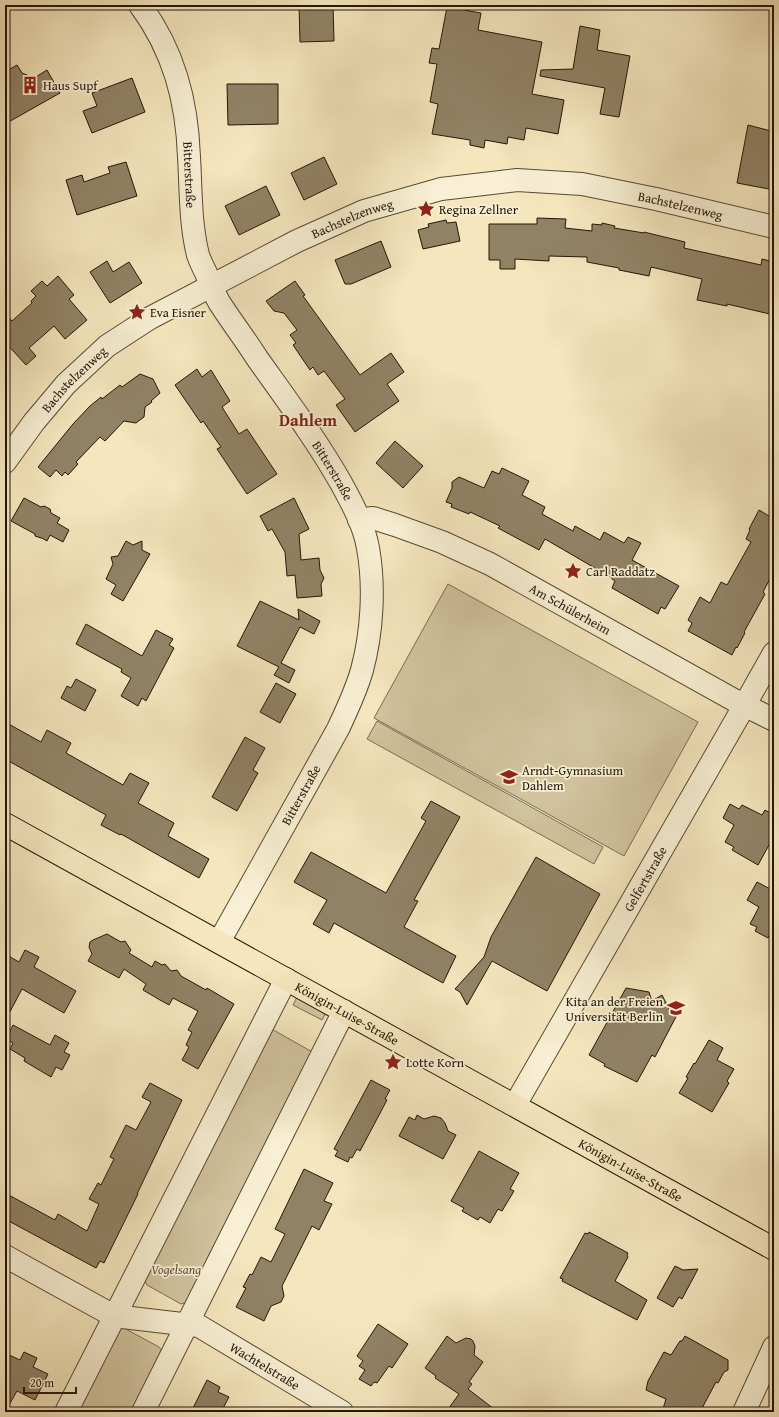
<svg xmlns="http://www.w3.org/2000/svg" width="779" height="1417" font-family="'Gentium Book Plus',serif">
	<rect width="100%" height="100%" fill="#f5e6bd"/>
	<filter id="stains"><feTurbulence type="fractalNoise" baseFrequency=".005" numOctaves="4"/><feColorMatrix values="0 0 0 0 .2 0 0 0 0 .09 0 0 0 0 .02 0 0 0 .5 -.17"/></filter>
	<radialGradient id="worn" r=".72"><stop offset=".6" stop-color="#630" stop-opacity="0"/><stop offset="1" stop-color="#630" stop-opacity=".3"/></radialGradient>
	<g fill="#d1c39e" stroke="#7a6c52">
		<path d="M448 584 698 722 624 856 374 718Z"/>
		<path d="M377 721 603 847 594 864 367 739Z"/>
		<path d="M297 997 326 1013 322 1020 293 1005Z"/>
		<path d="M270 1028 314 1053 188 1302 181 1304 147 1285 144 1279Z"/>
		<path d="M122 1327 159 1347 163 1352 136 1412H72L113 1331Z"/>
	</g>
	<g fill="#918266" stroke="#241607">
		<path d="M299 5H333L334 41 300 42Z"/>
		<path d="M447 7 481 13 478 30 542 42 532 94 564 100 558 134 526 128 524 140 508 137 507 144 485 140 484 148 470 145V140L432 134 438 104 430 102 437 64 429 63 432 48 439 49Z"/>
		<path d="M580 26 600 30 597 50 630 56 619 117 600 114 605 88 540 76 541 70 573 69Z"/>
		<path d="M17 65 22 73 34 78 47 70 60 93 5 124V72Z"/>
		<path d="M132 78 145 112 92 133 83 111 97 106 92 93Z"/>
		<path d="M227 84H278V124L228 125Z"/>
		<path d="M748 125 771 131 769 141 774 142V190L737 183Z"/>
		<path d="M324 157 337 184 304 200 291 173Z"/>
		<path d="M126 162 137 196 77 215 66 180 82 175 84 182 110 173 108 167Z"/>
		<path d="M266 186 280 215 239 235 225 206Z"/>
		<path d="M537 218 566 219 565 228 592 231V224L602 225V223L615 226 614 228 644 233V232L685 242 684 248 761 265 762 259 774 262V315L727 304V306L697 300 702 279 651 267 649 276 619 270V268L587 262V257L549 256V261L515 259V269H500V260H489V224H537Z"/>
		<path d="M446 220 447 223 456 222 460 241 423 249 418 230 429 227 428 224Z"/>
		<path d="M381 241 391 267 351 284H345L335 260Z"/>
		<path d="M107 261 113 272 129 262 142 283 110 303 90 272Z"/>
		<path d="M58 276 74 295 69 299 87 320 65 339 54 326 29 348 36 356 26 365 5 342V313L12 321 32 303 31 301 36 296 31 291 42 281 47 286Z"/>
		<path d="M295 281 305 295 303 296 360 375 391 353 404 372 387 384 399 401 355 432 336 405 345 399 324 371 318 375 313 367 310 370 293 345 296 343 290 335 297 330 284 313 274 311 266 301Z"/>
		<path d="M197 369 202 377 211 370 230 401 222 407 239 434 247 429 277 474 247 494 217 449 221 447 203 421 201 423 175 385Z"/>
		<path d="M140 374 153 379 160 393 151 401 152 402 145 407 144 417 136 423 124 421 105 441 100 437 76 462 78 464 68 475 65 472 62 476 56 470 50 477 38 467 73 424 90 406 101 397 102 399 120 385 122 387Z"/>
		<path d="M395 441 423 466 403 488 376 463Z"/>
		<path d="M502 468 529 481 522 495 545 507 542 514 573 531 575 526 600 540 604 532 624 543 628 537 641 543 632 560 679 586 665 609 661 607 658 614 612 588 615 581 612 579V578L545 539 539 550 498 528 500 526 470 512 469 514 451 507 452 504 446 502 452 488V482L459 477 484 488 492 471 499 474Z"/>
		<path d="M24 498 41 507 44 506 50 509 51 513 60 518 57 523 69 530 63 542 50 535 47 541 42 538H41L35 536V534L11 521Z"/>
		<path d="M294 498 309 529 299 534 301 560 319 558 320 570 324 578 321 584 322 596 297 598 295 575 287 576 285 552 272 529 268 531 260 516Z"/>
		<path d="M759 510 774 519V571L763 592 765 594 744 632 745 633 737 648 736 647 732 655 688 631 692 623 688 620 700 597 710 603 721 582 727 585 751 542 746 539 750 530 749 529Z"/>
		<path d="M126 541 133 545 142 541V550L150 554 123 601 111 594 116 585 106 579 113 564 111 557 118 556Z"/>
		<path d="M260 601 299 620 298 609 320 621 314 634 300 627 281 663 295 670 289 683 274 675 279 667 237 646Z"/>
		<path d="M86 624 142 656 156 630 173 639 169 645 174 648 146 701 142 698 138 706 121 696 131 678 121 672 122 669 76 644Z"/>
		<path d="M76 679 96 690 85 711 61 698 67 686 71 688Z"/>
		<path d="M276 683 296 694 280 723 260 712Z"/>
		<path d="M5 722 41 742 47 730 71 743 66 753 123 785 130 773 149 783 138 803 174 823 168 836 209 859 199 878 121 834 120 835 101 825 106 815 5 759Z"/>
		<path d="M245 737 265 748 253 770 258 773 237 811 212 797Z"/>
		<path d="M431 801 460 817 414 900 418 901 404 927 456 956 443 983 334 923 329 933 313 924 327 900 294 882 311 852 386 893 426 821 421 818Z"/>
		<path d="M730 804 739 809 742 805 762 815 765 810 774 815V836L758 865 732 850 734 847 725 842 734 825 723 818Z"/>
		<path d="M536 857 600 894 547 991 492 961 467 1005 460 992 455 989 484 957 491 937Z"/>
		<path d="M757 882 774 891V926L768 938 755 931 757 927 750 924 759 907 747 900Z"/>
		<path d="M107 934 121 942 125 941 131 950 129 953 152 967 155 961 162 965 165 964 171 971 177 970 181 976 206 990 207 988 234 1004 198 1069 182 1060 189 1047 186 1045 192 1032 188 1030 198 1011 173 998 169 1005 160 1000 143 990 146 984 124 969 119 978 88 961 92 954 89 947 90 942 93 940Z"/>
		<path d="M25 950 39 957 34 967 76 991 64 1013 22 989 5 1021V954L19 962Z"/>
		<path d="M626 988 649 992 652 1001 662 995 670 1011H679L655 1057 652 1055 637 1082 604 1066 605 1064 589 1055Z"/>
		<path d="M13 1025 50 1045 55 1035 69 1043 64 1052 70 1055 62 1070 56 1067 51 1077 24 1061 25 1058 10 1049 13 1043 6 1039Z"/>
		<path d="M709 1040 723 1048 717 1060 734 1069 727 1081 729 1083 712 1112 679 1093 688 1078 686 1077 694 1063 695 1064Z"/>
		<path d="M371 1080 390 1090 385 1099 387 1100 360 1151 357 1149 352 1158 350 1157 348 1162 335 1156 338 1151 334 1149Z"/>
		<path d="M150 1083 182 1100 137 1194H138L104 1263 100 1261 96 1268 5 1219V1193L55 1220 58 1214 87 1231 99 1204 89 1199 98 1183 101 1185 114 1159 110 1157 126 1125 136 1130 151 1102 142 1097Z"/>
		<path d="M417 1115 424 1119 434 1116 441 1118 445 1123 448 1131 456 1135 443 1159 399 1136 409 1117 415 1120Z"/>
		<path d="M479 1151 519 1173 510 1189 514 1191 502 1211 498 1209 490 1223 480 1217 478 1220 462 1211 464 1208 451 1201Z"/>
		<path d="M304 1169 333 1183 324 1201 332 1204 319 1230 312 1226 282 1286 284 1296 281 1302 271 1306 264 1321 236 1307 246 1288 243 1287 250 1274 252 1275 261 1257 271 1262 285 1234 275 1229Z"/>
		<path d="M589 1232 628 1253 627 1255 628 1257 615 1281 647 1300 637 1320 562 1281 563 1279 560 1278 585 1233 588 1234Z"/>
		<path d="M675 1266 683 1270 698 1269 682 1299 679 1297 673 1307 657 1298Z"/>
		<path d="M378 1324 408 1344 392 1368 389 1366 377 1383 374 1382 371 1386 359 1379 365 1370 359 1366 363 1361 357 1356Z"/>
		<path d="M447 1336 456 1343 466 1338 471 1339 473 1341 475 1346 474 1355 483 1362 469 1382 472 1384 468 1389 498 1412H446L459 1394 435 1378 436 1376 425 1368Z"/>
		<path d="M685 1336 728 1360V1370L724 1372 718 1383 716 1382 700 1412H662L666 1399 646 1390 648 1381 664 1352 671 1355 680 1341H682Z"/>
		<path d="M24 1352 37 1358 33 1367 48 1374 35 1400 17 1391 5 1412V1353L20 1360Z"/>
		<path d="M207 1380 220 1387 218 1392 229 1397 221 1412H191Z"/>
	</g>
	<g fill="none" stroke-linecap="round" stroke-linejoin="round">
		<g stroke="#584a34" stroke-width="24">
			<g id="minor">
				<path id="s1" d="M140 5C174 51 187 101 189 157 191 190 190 223 198 255 200 261 203 267 206 273 210 283 214 293 219 302 231 321 245 339 257 358 286 399 316 439 341 483 352 503 364 525 368 548 375 587 372 633 362 670 356 691 347 710 338 729L219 942"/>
				<path id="s2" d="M5 462 34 422 66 384 107 346 150 318 297 241 364 211 441 189 517 180 582 184 656 199 774 227"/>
				<path id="s3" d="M359 520 373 518 395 525 442 542 490 564 734 700 774 720"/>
				<path id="s4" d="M515 1105 739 715 774 653"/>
				<path id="s5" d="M5 1256 114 1316 199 1326 342 1412"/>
				<path d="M66 1412 286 979"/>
				<path d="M143 1412 344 1011"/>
				<path d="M744 1412 774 1347"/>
			</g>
		</g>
		<g stroke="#241607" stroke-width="24">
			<g id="major">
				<path id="s6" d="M5 824 774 1249"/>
			</g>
		</g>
		<use href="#minor" stroke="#f8efd4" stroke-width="22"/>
		<use href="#major" stroke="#f5e6bd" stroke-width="22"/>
	</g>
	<defs>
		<g id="building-bare" transform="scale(1.38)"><path d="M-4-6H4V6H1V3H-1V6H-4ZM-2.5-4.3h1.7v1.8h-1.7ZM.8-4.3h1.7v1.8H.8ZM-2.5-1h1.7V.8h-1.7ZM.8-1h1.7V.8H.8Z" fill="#8f2418" stroke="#f8efd4" stroke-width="2.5" paint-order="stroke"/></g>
		<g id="sight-bare" transform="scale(1.38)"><path d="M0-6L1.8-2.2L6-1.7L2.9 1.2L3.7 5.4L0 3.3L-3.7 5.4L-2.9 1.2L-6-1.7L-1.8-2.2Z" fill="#8f2418" stroke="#f8efd4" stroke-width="2.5" paint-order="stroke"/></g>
		<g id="school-bare" transform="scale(1.38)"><path d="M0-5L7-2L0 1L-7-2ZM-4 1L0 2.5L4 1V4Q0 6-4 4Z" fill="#8f2418" stroke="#f8efd4" stroke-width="2.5" paint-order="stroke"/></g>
	</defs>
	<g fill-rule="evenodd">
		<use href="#building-bare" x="30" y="85"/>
		<use href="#sight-bare" x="426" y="209"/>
		<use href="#sight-bare" x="137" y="312"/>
		<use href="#sight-bare" x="573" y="571"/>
		<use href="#school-bare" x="509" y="777"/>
		<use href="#school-bare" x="676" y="1008"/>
		<use href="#sight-bare" x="393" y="1062"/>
	</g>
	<g text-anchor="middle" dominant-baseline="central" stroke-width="3.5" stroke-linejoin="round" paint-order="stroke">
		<g font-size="13" fill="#241607" stroke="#f8efd4" text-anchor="start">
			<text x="43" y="85">Haus Supf</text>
			<text x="439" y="209">Regina Zellner</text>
			<text x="150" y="312">Eva Eisner</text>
			<text x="586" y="571">Carl Raddatz</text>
			<text x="522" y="770">Arndt-Gymnasium<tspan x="522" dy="15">Dahlem</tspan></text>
			<text x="663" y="1001" text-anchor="end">Kita an der Freien<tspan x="663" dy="15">Universität Berlin</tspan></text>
			<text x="406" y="1062">Lotte Korn</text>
		</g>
		<g font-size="13" fill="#241607" stroke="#f8efd4">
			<text stroke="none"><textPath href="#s1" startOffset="180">Bitterstraße</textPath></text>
			<text stroke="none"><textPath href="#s2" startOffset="768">Bachstelzenweg</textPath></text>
			<text stroke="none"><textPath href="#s2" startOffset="432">Bachstelzenweg</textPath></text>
			<text stroke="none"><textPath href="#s2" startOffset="108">Bachstelzenweg</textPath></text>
			<text stroke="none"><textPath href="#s1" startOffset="516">Bitterstraße</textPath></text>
			<text stroke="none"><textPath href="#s3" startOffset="232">Am Schülerheim</textPath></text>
			<text transform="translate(301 795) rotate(-61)">Bitterstraße</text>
			<text stroke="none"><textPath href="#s4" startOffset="261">Gelfertstraße</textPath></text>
			<text stroke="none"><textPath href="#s6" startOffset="391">Königin-Luise-Straße</textPath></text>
			<text stroke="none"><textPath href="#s6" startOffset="715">Königin-Luise-Straße</textPath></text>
			<text stroke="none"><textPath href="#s5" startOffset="287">Wachtelstraße</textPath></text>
		</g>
		<g font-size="13" font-style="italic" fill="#61533c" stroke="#f8efd4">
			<text x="176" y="1269">Vogelsang</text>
		</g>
		<g font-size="17" font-weight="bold" fill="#7a1f14" stroke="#f8efd4">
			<text x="308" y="419">Dahlem</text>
		</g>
	</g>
	<rect width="779" height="1417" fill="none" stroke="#f5e6bd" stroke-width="20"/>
	<rect x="6" y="6" width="767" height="1405" fill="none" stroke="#241607" stroke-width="2"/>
	<rect x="10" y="10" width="759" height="1397" fill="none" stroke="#241607"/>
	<path d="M24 1387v6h52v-6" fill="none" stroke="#241607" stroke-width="2"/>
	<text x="30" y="1387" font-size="12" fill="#241607" stroke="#f8efd4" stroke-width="3" paint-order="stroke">20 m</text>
	<rect width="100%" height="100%" filter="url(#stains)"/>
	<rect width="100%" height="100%" fill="url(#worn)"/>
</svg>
